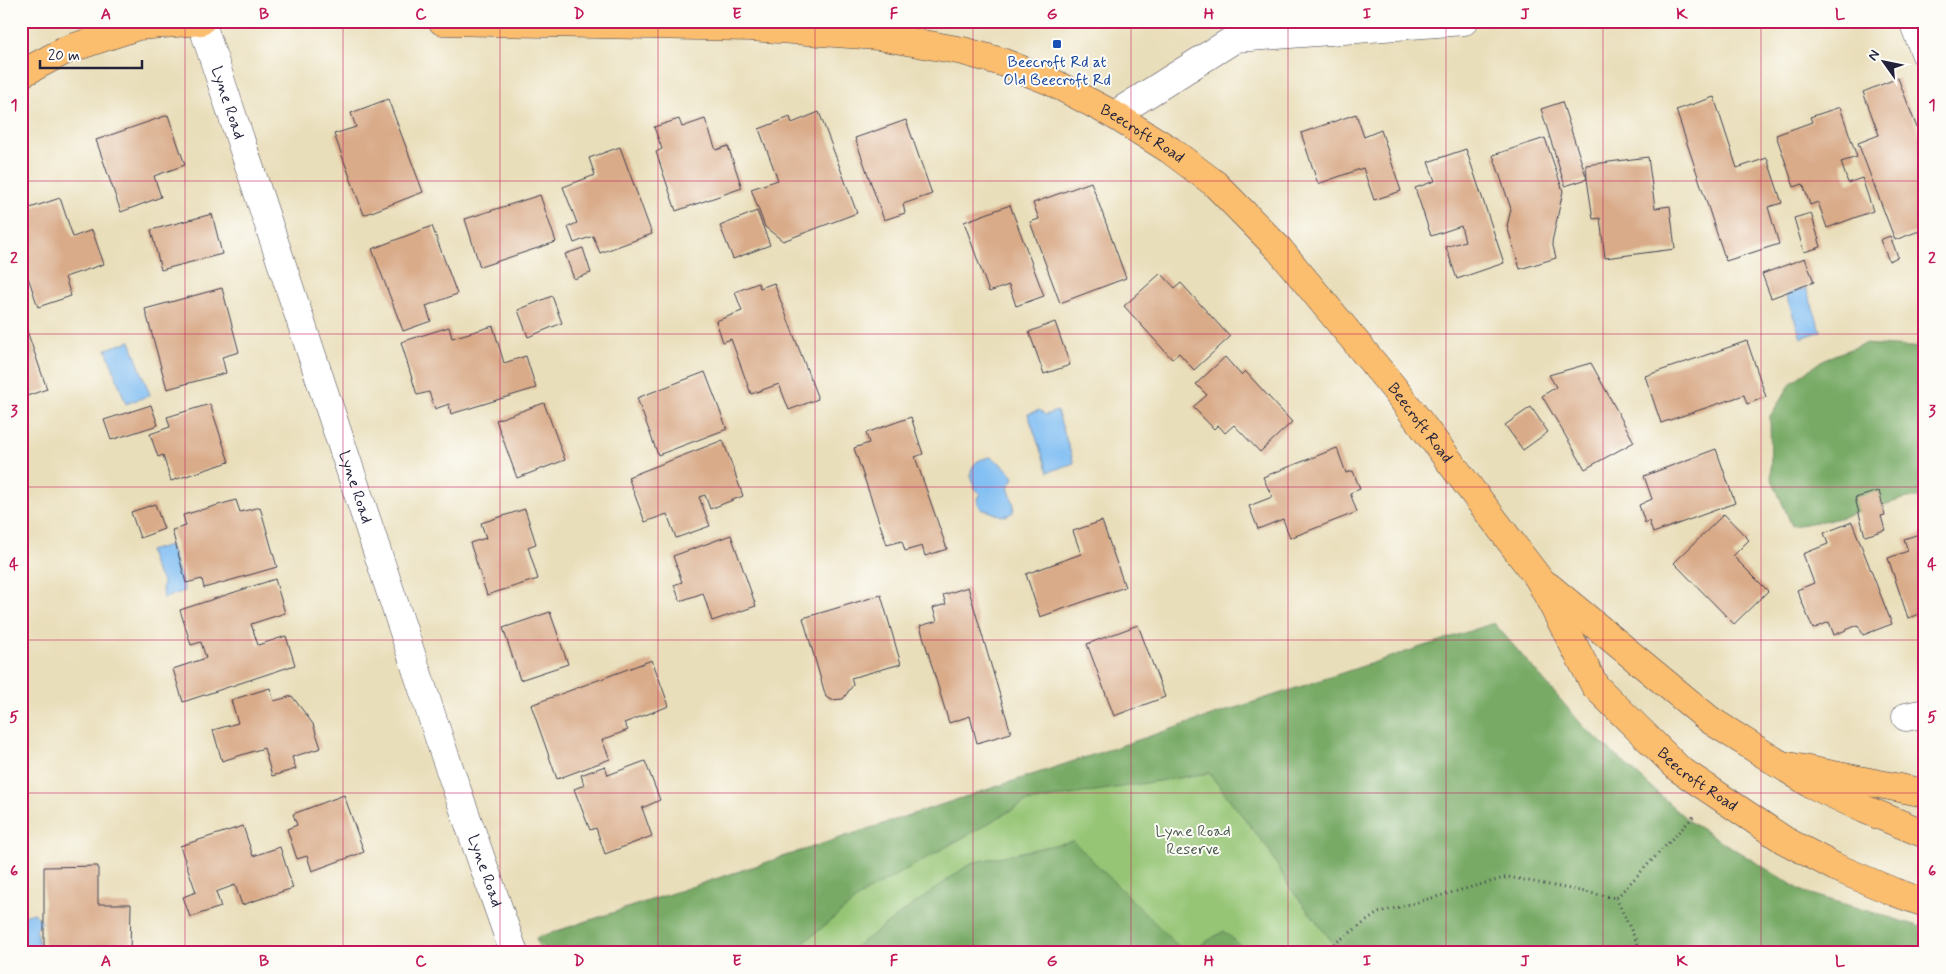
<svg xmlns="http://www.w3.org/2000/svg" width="1946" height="974" font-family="Mynerve,sans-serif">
	<rect width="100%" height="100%" fill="#fdfcf7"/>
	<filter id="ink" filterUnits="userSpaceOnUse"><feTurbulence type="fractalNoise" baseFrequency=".02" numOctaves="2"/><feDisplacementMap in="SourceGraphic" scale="10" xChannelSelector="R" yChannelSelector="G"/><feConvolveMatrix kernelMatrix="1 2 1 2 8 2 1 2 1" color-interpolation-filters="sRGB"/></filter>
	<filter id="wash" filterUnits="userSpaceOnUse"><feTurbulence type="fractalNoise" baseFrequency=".0096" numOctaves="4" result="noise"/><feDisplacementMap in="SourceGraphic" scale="20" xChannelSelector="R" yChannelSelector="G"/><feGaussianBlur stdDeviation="1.12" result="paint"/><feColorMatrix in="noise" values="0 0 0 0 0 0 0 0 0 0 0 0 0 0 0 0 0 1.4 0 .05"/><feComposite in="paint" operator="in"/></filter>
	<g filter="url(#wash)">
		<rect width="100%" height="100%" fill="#e9deba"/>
		<path fill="#95c575" stroke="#5c7458" d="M1273 696 1334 944 1331 953H541L536 938Z"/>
		<g fill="#78aa66" stroke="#4d6650">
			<path d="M1863 344 1925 348V498H1907L1836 519 1792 526 1771 477 1770 416 1792 382 1824 359Z"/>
			<path d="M1494 623 1584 727 1690 822 1804 892 1925 928V953H1331L1334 944 1288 885 1269 850 1209 773 1026 802 866 892 791 953H549L536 938Z"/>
			<path d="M1073 841 1185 953H855V947L971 863Z"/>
			<path d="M1224 931 1249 953H1188Z"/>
		</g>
		<g fill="#7fbdf3" stroke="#507097">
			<path d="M1806 288 1821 331 1801 338 1786 295Z"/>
			<path d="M130 341 150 395 126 404 106 349Z"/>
			<path d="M1040 410 1045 415 1057 411 1074 463 1048 472 1028 414Z"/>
			<path d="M990 457C998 461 1010 470 1014 478L1008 487 1014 505 1013 512C1004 519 1000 515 991 512 987 510 982 511 980 507 979 506 977 500 977 499L980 493C971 487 966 469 978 461 981 459 986 458 990 457Z"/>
			<path d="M170 545 185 591 164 598 162 590 163 583 154 567 149 551Z"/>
			<path d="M34 913 42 922 36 930 41 953H21V917Z"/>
		</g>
		<g id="blocks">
			<g fill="#d9ab89">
				<path d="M1898 78 1925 149V246L1919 231 1895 240 1858 143 1879 135 1863 92Z"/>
				<path d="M1714 97 1737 168 1767 158 1782 203 1768 207 1779 244 1726 261 1676 110Z"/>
				<path d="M388 99 423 192 364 215 334 134 356 127 351 113Z"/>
				<path d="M1562 102 1587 179 1565 186 1541 109Z"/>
				<path d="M1840 107 1857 157 1841 162 1848 183 1862 178 1873 211 1827 228 1818 202 1810 205 1803 184 1794 187 1776 135 1812 122 1810 117Z"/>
				<path d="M819 112 857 213 783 241 765 227 751 189 778 180 759 129 790 117 792 123Z"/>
				<path d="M1356 114 1364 137 1381 130 1401 191 1374 200 1363 168 1318 184 1301 133Z"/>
				<path d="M168 115 185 165 154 176 161 197 121 212 96 140Z"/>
				<path d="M679 119 682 127 705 119 716 150 728 146 742 188 676 211 656 152 662 149 654 127Z"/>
				<path d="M906 120 932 194 903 204 905 213 884 220 855 138Z"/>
				<path d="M1545 138 1563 191 1552 242 1556 258 1520 269 1507 226 1511 209 1493 155Z"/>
				<path d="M620 147 652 234 600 253 593 236 574 243 568 227 577 223 563 187 595 175 589 158Z"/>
				<path d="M1466 149 1504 263 1457 279 1446 247 1465 241 1461 226 1431 236 1415 188 1435 181 1428 162Z"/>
				<path d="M1648 157 1655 208 1670 206 1675 249 1605 258 1600 218 1593 219 1587 179 1586 165Z"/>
				<path d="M1091 182 1126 278 1060 303 1030 222 1039 219 1033 203Z"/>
				<path d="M540 195 556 242 480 267 465 219Z"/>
				<path d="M60 198 73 237 92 230 104 264 65 277 71 296 38 307 21 256V211Z"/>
				<path d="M1010 205 1044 296 1016 306 1009 285 989 292 964 222Z"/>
				<path d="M757 211 770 245 733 259 720 226Z"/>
				<path d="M1811 213 1821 247 1804 252 1794 218Z"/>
				<path d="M212 214 222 254 161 270 151 230Z"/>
				<path d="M432 226 457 294 426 306 431 321 403 331 372 249Z"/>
				<path d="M1890 236 1898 257 1889 261 1880 240Z"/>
				<path d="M583 248 591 273 574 279 565 254Z"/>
				<path d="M1805 258 1814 282 1771 298 1762 274Z"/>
				<path d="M1161 273 1175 288 1181 283 1230 337 1194 370 1179 353 1172 359 1124 306Z"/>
				<path d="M758 283 760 288 774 283 818 399 789 410 779 384 751 394 731 339 723 342 716 321 742 311 735 292Z"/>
				<path d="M222 288 239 352 222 357 226 373 167 389 145 309Z"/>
				<path d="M552 296 562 323 528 337 518 310Z"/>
				<path d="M1055 322 1070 365 1044 374 1029 332Z"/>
				<path d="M493 326 504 363 526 356 536 388 451 414 449 404 435 409 429 392 417 395 401 342 449 327 452 338Z"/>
				<path d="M26 328 47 389 24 397 21 389V329Z"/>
				<path d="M1747 341 1766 397 1747 404 1744 395 1661 423 1645 376Z"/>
				<path d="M1225 357 1241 375 1245 371 1292 422 1260 452 1234 425 1225 433 1218 425 1214 429 1193 407 1207 395 1196 384Z"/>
				<path d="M1591 363 1634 442 1585 469 1542 396 1556 387 1549 375Z"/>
				<path d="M705 372 727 429 658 455 637 398Z"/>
				<path d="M544 403 565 460 517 478 496 420Z"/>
				<path d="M210 404 229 462 171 481 163 455 158 457 150 434 170 427 167 417Z"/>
				<path d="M151 405 158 425 111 440 104 420Z"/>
				<path d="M1531 407 1548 432 1523 450 1505 425Z"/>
				<path d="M911 417 923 454 915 457 947 549 925 556 922 546 905 551 902 541 887 545 854 448 869 443 866 433Z"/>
				<path d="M723 440 743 496 710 509 705 495 699 497 710 526 676 538 667 514 645 522 628 477Z"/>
				<path d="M1337 448 1346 473 1353 471 1360 489 1350 493 1357 512 1290 538 1283 519 1258 529 1249 506 1272 497 1263 477Z"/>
				<path d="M1716 449 1735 503 1653 533 1649 521 1645 523 1639 505 1652 499 1644 476Z"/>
				<path d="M1879 491 1885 515 1881 516 1885 530 1865 536 1855 498Z"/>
				<path d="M236 500 240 512 260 507 277 567 204 588 202 579 186 583 172 530 186 526 183 515Z"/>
				<path d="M155 504 164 529 140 538 131 512Z"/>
				<path d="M525 509 536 544 528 547 538 579 487 595 470 543 486 538 481 523Z"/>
				<path d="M1724 514 1749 540 1733 556 1768 591 1734 624 1674 563Z"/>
				<path d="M1102 521 1125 587 1040 617 1026 574 1081 554 1073 531Z"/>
				<path d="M1852 522 1892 624 1863 635 1858 625 1834 635 1829 622 1813 629 1797 590 1814 583 1803 554 1828 544 1824 533Z"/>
				<path d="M1925 532V612L1908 618 1888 558 1908 551 1904 539Z"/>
				<path d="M731 535 756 606 712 621 703 593 680 601 674 585 682 582 673 556Z"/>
				<path d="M275 579 285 613 251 624 258 645 286 636 295 665 183 702 173 669 206 658 201 642 191 645 180 610Z"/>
				<path d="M968 587 1011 733 977 743 970 716 949 723 920 626 937 621 933 608 946 604 943 595Z"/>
				<path d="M881 595 901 664 851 678 853 685 843 699 831 700 826 697 803 618Z"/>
				<path d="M550 612 568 664 520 680 503 628Z"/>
				<path d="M1138 625 1165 697 1114 716 1087 644Z"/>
				<path d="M652 660 669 706 624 723 628 730 602 740 610 759 557 779 531 705Z"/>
				<path d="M270 688 274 701 292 696 313 724 321 748 292 757 296 769 272 776 264 748 222 761 213 730 238 723 231 700Z"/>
				<path d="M645 761 660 800 642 808 652 836 605 854 596 828 590 830 574 789 584 785 581 775 605 766 608 775Z"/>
				<path d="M344 795 364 852 312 871 307 856 297 859 287 829 297 825 293 814Z"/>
				<path d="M243 826 253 856 280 847 293 888 242 905 235 885 216 892 221 907 190 917 183 897 196 892 180 846Z"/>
				<path d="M98 866V904H131L130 953H44V867Z"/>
			</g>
		</g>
	</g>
	<g filter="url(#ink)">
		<use href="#blocks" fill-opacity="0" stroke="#403e4e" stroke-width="1"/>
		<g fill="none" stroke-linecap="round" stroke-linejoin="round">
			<g stroke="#403e4e" stroke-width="29">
				<g id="minor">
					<path id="s1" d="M201 21 444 753 514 953"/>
					<path d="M1913 21 1925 53"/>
					<path d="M1114 115 1236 38 1464 21"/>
					<path d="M1906 717 1925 713"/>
				</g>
			</g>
			<g stroke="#403e4e" stroke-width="29">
				<g id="major">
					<path id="s2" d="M442 21 750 27 878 36 963 51 1002 62 1050 81 1114 115 1170 150 1214 183 1279 249 1393 387 1539 579 1595 686 1679 769 1784 840 1835 867 1894 892 1925 903"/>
					<path d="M21 74 66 50 138 26 201 21"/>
					<path d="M1548 586 1710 720 1811 784 1864 809 1925 834"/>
				</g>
			</g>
			<g stroke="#403e4e" stroke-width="29">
				<path id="highway" d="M1778 764 1925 793"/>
			</g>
			<g stroke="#403e4e" stroke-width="3" stroke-dasharray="1 4" stroke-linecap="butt">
				<path d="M1616 898 1642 953"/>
				<path d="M1329 953 1334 944 1378 913 1508 877 1616 898 1694 816"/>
			</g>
			<use href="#minor" stroke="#fff" stroke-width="28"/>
			<use href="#major" stroke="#fbbd6e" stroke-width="28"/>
			<use href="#highway" stroke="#fbbd6e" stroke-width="28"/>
		</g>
	</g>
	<path fill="none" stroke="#c2185b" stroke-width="1" stroke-opacity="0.55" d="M185 21V953M343 21V953M500 21V953M658 21V953M815 21V953M973 21V953M1131 21V953M1288 21V953M1446 21V953M1603 21V953M1761 21V953M21 181H1925M21 334H1925M21 487H1925M21 640H1925M21 793H1925"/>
	<rect fill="#1a4fb4" stroke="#fdfcf7" stroke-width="2" x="1052" y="39" width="10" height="10" rx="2.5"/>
	<g text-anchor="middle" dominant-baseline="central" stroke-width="4" stroke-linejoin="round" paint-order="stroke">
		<g font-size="16" fill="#164399" stroke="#fdfcf7">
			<text x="1057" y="62">Beecroft Rd at<tspan x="1057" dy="18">Old Beecroft Rd</tspan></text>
		</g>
		<g font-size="16" fill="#22223b" stroke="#fdfcf7">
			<text stroke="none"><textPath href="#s1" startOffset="86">Lyne Road</textPath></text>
			<text stroke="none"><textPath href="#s2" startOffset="721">Beecroft Road</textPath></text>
			<text stroke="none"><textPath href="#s2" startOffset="1125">Beecroft Road</textPath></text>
			<text stroke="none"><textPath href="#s1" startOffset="491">Lyne Road</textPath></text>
			<text stroke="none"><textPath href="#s2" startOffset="1581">Beecroft Road</textPath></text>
			<text stroke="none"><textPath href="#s1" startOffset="896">Lyne Road</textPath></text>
		</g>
		<g font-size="16" fill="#4a5b4f" stroke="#fdfcf7">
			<text x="1193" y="831">Lyne Road<tspan x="1193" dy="18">Reserve</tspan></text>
		</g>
	</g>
	<rect width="1946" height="974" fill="none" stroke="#fdfcf7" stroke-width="55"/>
	<g transform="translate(1884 62) rotate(303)" stroke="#fdfcf7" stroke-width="4" paint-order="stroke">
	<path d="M0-4L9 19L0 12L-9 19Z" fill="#22223b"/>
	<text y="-8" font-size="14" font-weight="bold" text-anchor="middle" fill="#22223b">N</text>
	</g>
	<path d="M40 60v8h102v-8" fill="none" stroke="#22223b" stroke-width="2.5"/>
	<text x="48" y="60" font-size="15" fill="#22223b" stroke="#fdfcf7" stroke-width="4" paint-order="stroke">20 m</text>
	<rect x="28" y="28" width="1890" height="918" fill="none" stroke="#c2185b" stroke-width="2"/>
	<g font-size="16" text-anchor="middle" font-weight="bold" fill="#c2185b">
		<text x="106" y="19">A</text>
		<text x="264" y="19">B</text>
		<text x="421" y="19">C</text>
		<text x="579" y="19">D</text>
		<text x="737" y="19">E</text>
		<text x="894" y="19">F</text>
		<text x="1052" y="19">G</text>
		<text x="1209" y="19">H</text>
		<text x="1367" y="19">I</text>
		<text x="1525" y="19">J</text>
		<text x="1682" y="19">K</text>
		<text x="1840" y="19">L</text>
		<text x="14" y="110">1</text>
		<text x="1932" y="110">1</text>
		<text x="14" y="263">2</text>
		<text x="1932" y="263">2</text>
		<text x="14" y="416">3</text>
		<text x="1932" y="416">3</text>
		<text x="14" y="569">4</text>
		<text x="1932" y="569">4</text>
		<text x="14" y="722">5</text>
		<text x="1932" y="722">5</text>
		<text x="14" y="876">6</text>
		<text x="1932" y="876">6</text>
		<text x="106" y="966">A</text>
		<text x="264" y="966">B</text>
		<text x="421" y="966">C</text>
		<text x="579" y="966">D</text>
		<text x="737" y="966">E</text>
		<text x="894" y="966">F</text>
		<text x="1052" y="966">G</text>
		<text x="1209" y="966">H</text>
		<text x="1367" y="966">I</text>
		<text x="1525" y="966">J</text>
		<text x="1682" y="966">K</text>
		<text x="1840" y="966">L</text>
	</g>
</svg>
